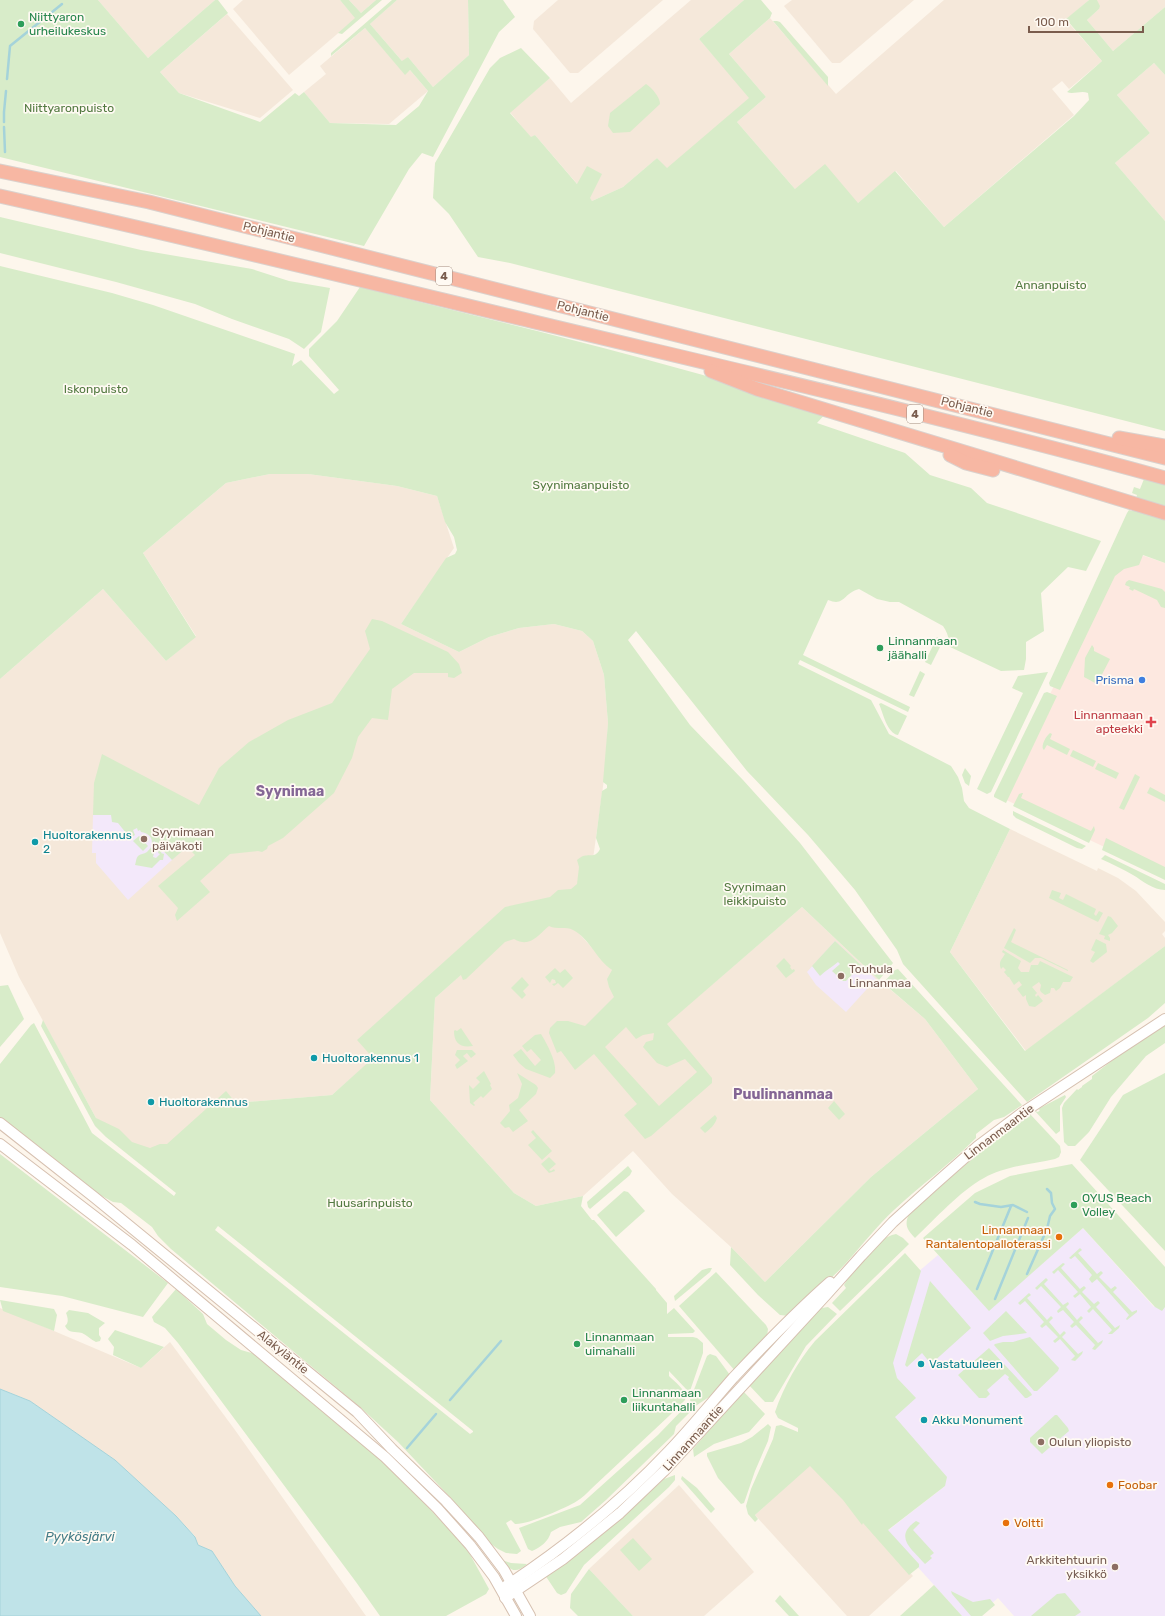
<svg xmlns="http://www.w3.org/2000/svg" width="1165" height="1616" font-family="Rubik,sans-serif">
	<rect width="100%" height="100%" fill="#fdf6ec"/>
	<g fill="#f5e8da">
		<path d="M98 0H215L148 58Z"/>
		<path d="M243 0H340L356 18 289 75 233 9Z"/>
		<path d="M349 0H376L361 13Z"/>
		<path d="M397 0H468L469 55 433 87 408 57 403 62 370 24Z"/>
		<path d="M558 0H663L578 73H570L533 29 534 21Z"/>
		<path d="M691 0H744L699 39 750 98 667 169 657 158 623 187 592 201 535 135 531 138 510 112 550 78 571 103Z"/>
		<path d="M792 0H914L840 63H832L784 6Z"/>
		<path d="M944 0H1089L1066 20 1102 61 1069 89 1062 81 1052 89 1074 115 944 227 896 171 858 203 795 189 737 122 766 97 729 54 770 18 836 94Z"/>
		<path d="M1097 0H1165V7L1113 51 1087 20 1099 9Z"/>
		<path d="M227 14 293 90 260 118 179 93 160 72Z"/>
		<path d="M365 28 405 74 410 70 428 91 389 124 330 123 304 92 326 74 320 66Z"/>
		<path d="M1154 63 1165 75V221L1115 163 1150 133 1117 95Z"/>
		<path d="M270 474H308L397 486 437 496 454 548 401 624 459 652 489 637 519 628 554 624 582 631 593 641 604 675 608 723 605 772 589 888 499 913 358 1040 374 1058 332 1095 236 1103 146 1163 101 1127 19 977 0 933V679L103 589 166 661 196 636 143 553 226 483Z"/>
		<path d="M1010 829 1097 871 1098 868 1118 878 1136 891 1165 922V931L1162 934 1165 938V946L1026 1051 950 952Z"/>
		<path d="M802 907 879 980 925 1019 978 1089 871 1177 765 1282 731 1247 672 1194 633 1151 583 1196 536 1206 514 1193 430 1100 435 998 510 931 566 919 612 970 665 1025Z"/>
		<path d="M0 1308 141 1368 170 1342 235 1430 366 1616H261L235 1586 212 1551 198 1545 195 1536 176 1516 115 1460 30 1401 0 1389Z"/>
		<path d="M811 1463 913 1576 869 1616H847L755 1515Z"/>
		<path d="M679 1485 754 1572 704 1616H633L589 1569Z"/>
	</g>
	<path fill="#fde8e0" d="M1121 548 1165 563V876L1000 797Z"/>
	<g fill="#f3e8fa">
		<path d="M93 815H112L204 831 128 900 96 863V853H92Z"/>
		<path d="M835 941 876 979 846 1012 816 985 807 972Z"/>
		<path d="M1083 1228 1154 1307 1165 1299V1616H1014L998 1598 977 1616H962L886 1532 945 1486 886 1406 882 1393 918 1272 938 1255 989 1310Z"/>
	</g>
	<g fill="#d8ecc9" fill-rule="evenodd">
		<path d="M0 0H98L148 58 215 0H218L228 13 160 72 179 93 260 122 295 93 299 96 304 92 330 123 396 125 419 106 428 91 410 70 405 75 365 28 331 56V53L392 0H397L370 24 402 61 408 57 433 87 469 55 468 0H503L515 17 499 32 433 157 422 153 409 169 364 246 0 157Z"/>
		<path d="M340 0H349L361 13 376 0H382L342 34 338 33 355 18Z"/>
		<path d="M744 0H761L772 13 770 18 729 54 766 97 737 122 795 189 825 164 858 203 895 171 944 227 1074 116 1089 100 1088 93C1081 90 1073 95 1067 92L1102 61 1066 19 1089 0H1097L1100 6 1099 9 1087 20 1113 51 1165 7V75L1154 63 1117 95 1150 133 1115 163 1165 221V431L510 263 478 257 449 214 433 198 435 163 490 68 500 58 521 48 550 78 510 113 531 137 535 135 577 184 587 166 602 174 590 198 592 201 623 187 657 158 667 168 749 98 699 39Z"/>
		<path d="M773 21H777L780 22 828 77V86Z"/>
		<path d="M646 84C652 88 660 97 660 104L630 132 613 133 608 126 610 113Z"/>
		<path d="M0 217 141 250 252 269 289 281 330 288 321 332 304 349 289 339 232 319 195 304 116 282 0 253Z"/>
		<path d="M0 266 112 293 153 305 295 354 292 366 301 360 334 394 339 390 309 356V349L337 321 360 287C516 326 673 363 827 412L817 423 905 453 930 475 971 488 987 503 1101 541 1086 571 1068 567 1041 593 1044 631 1026 642V659L1024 670 1001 671 948 646C950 638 947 632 943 626L899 602H890L877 599 859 589C843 593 845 607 828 600L803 655 910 707 908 712 800 660 798 664 871 700 889 734 951 766 958 777 962 788 964 801 969 808 1010 829 950 952 1025 1051 1165 946V1003L1148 1018 1027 1102 903 964 897 950 855 890 808 835 747 771 636 631 628 640 690 725 743 780 800 843 893 963 879 980 802 907 667 1024 712 1078V1083L651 1136 645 1139 624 1115 637 1104 594 1054 575 1070 561 1051 557 1053 549 1033 550 1028 557 1021H568L585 1026 614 997 609 987 607 979 612 970C596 959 590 939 573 930 566 926 557 930 549 926 537 936 530 948 514 939L505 942 466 979 463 980 461 975 435 998 430 1100 514 1193 536 1206 583 1196 581 1206 592 1220H594L656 1289V1290L667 1303V1314L674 1308 695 1331 693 1333 668 1334V1337H693L697 1338 703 1343V1353L690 1391 686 1389 669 1371V1376C675 1382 688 1391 685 1400L669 1416 591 1489C587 1493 582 1498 577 1501 566 1508 527 1525 515 1524L511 1520 506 1523 521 1551 517 1554 506 1553 498 1549 487 1541 450 1497 398 1442 360 1407 171 1249 158 1236 152 1227 121 1203 113 1202 91 1190 0 1121V1064L31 1025 34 1023 92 1133 174 1196 176 1193 106 1137 95 1126 41 1026 43 1020 96 1118 119 1129 132 1142 150 1148 160 1144H167L226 1091 236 1103 332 1095 373 1058 357 1040 505 907 550 897 558 890 571 889 577 884 579 867 577 860C579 858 581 857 583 856 590 854 596 858 600 849L596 838 602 791 607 788V785L603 782 608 723 604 675 593 641 582 631 554 624 519 628 489 637 459 652 401 624 446 558 455 554 457 550 454 537 445 522 437 496 397 486 308 474H270L226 483 143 553 196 637 166 661 103 589 0 679ZM626 1027 636 1039 643 1035 654 1033 653 1040 646 1042 643 1047 657 1063 667 1067 685 1059 697 1072 659 1106 605 1047ZM218 1226 473 1431V1432L470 1434 215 1230Z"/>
		<path d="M1144 479 1165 485V507L1136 499 1137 495 1132 493 1134 487 1140 489Z"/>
		<path d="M1133 507 1165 518V563L1143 555 1139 565 1124 569 1115 576 1060 690 1050 686 1049 683 1127 513 1129 510 1132 511Z"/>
		<path d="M1129 580 1162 589 1165 592V608L1161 607 1157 600 1134 589 1133 591 1129 589 1130 587 1125 585 1126 582Z"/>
		<path d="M372 619 382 621 448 652 459 664 462 673 454 678 448 677V673H414L392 689 388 720 372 718 358 737 352 758 334 793 283 838 268 846 267 849 262 852 258 851 230 854 200 881 210 892 177 921 175 915 178 908 158 886 195 855 187 847 172 860 154 841 150 848 155 849 153 857 156 858 160 854 158 853 159 850 162 851 161 853 164 854 163 860H160L152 868 135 865C136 863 136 858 138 856 140 854 144 854 147 852 156 844 152 833 141 832L140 830 138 831 137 828 133 830 135 835 130 838 118 823 112 822 111 815H93L94 783 102 754 199 805 219 768 249 742 288 720 332 703 370 649 365 631Z"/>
		<path d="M937 637 943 641 931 665 925 662Z"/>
		<path d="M1092 645 1094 648V651L1110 659 1097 684 1084 677 1085 658Z"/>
		<path d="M920 671 925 674 914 697 909 695Z"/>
		<path d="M1048 672 991 792 987 794 977 789 1023 693 1012 688 1018 676Z"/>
		<path d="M1047 692 1057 696 1006 803 994 797V795L1044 693Z"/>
		<path d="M881 703 907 716 898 735C887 733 883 713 879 704Z"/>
		<path d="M1050 733 1052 734 1050 739 1070 749 1067 755 1047 745 1044 750 1043 749C1041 745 1046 736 1050 733Z"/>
		<path d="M1073 750 1096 761 1093 767 1070 756Z"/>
		<path d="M1098 763 1119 773 1116 779 1095 769Z"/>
		<path d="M965 768 971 776 969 786 965 783 962 775Z"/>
		<path d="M1135 774 1140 777 1124 810 1119 808Z"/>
		<path d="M1150 787 1165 795V802L1147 793Z"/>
		<path d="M1022 793H1023L1021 798 1091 831 1094 826 1095 830 1089 843 1013 806 1019 794Z"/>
		<path d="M1013 811 1086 846 1082 849 1077 848 1016 818 1013 815Z"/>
		<path d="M139 836 148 846 143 851 133 841Z"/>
		<path d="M1106 838 1165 867V880L1102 850Z"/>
		<path d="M1105 855 1165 884V890C1153 890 1143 881 1133 875 1123 869 1112 864 1101 859Z"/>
		<path d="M1052 890 1061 893 1059 898 1063 900 1066 894 1096 909 1094 914 1096 916 1099 911 1103 913 1098 922 1049 898Z"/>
		<path d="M1108 916 1111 917 1118 926 1112 933 1108 935 1110 938V941L1104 939 1105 936 1099 934Z"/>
		<path d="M1014 928 1016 930 1011 942 1068 970V971L1041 958H1035L1030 963 1004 948Z"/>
		<path d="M1096 939 1106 944 1107 952 1093 963 1090 961 1095 952 1091 950Z"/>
		<path d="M835 941 861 965 846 981H843L832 971 840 964 838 962C832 967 826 970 820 976L812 966Z"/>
		<path d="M1003 950 1021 961 1018 968 1021 972H1029L1031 965H1038L1040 961 1073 977 1070 982H1063L1060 988 1056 991 1054 988H1051L1050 993 1045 995 1041 992 1040 990 1041 985 1039 982 1032 987 1037 993 1035 995 1036 997 1038 995 1043 1001 1035 1007 1029 1006 1026 999V995L1023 997 1017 989 1022 985 1019 981 1014 985 1009 977H1008L1004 972 1006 970 1003 967 1001 969C998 962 1002 959 1005 954L1002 952Z"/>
		<path d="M784 958 791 966 790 967 792 970 794 969 795 971 786 978 776 966Z"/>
		<path d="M555 968 560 973 565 969 573 978 563 988 558 983 554 986 552 984 556 983 555 980 552 979 550 983 545 977Z"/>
		<path d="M898 969 1022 1105 1004 1117 994 1120 976 1134V1138C950 1164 921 1185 894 1210 877 1226 863 1244 847 1262 830 1281 808 1298 789 1316L780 1315 758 1295 730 1265 731 1247 765 1282 871 1177 978 1089 925 1019 883 983 895 970Z"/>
		<path d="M522 977 529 985 523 991 526 995 522 999 511 988Z"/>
		<path d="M8 985 24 1019 0 1047V986Z"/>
		<path d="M1165 1025V1043L1146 1056 1111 1097 1089 1132 1075 1146H1068L1064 1142 1062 1108 1064 1103 1077 1089 1078 1090 1082 1087V1086L1092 1079V1076L1118 1056Z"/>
		<path d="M461 1028 473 1046C460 1048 454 1043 454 1031L455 1030 457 1031Z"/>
		<path d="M541 1034C547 1044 557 1062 555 1073L550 1078 526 1069 519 1063 513 1055 521 1049 535 1066 541 1060 531 1049 527 1052 522 1046 535 1035Z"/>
		<path d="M457 1050H472L476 1054 471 1058 467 1053 463 1056 468 1061 457 1069 455 1065 460 1060 455 1055Z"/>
		<path d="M484 1071 491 1084 490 1085 492 1089 483 1098 481 1096 473 1103 475 1105 474 1106 470 1103 469 1085 473 1089 480 1082 476 1078Z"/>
		<path d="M517 1073 536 1085 538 1088 536 1094 519 1110 528 1121 513 1132 509 1127 505 1128 500 1123 510 1111 509 1105 518 1098 522 1084Z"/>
		<path d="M1165 1073V1251L1080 1160 1123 1095Z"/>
		<path d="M1065 1095 1066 1097 1060 1106V1131L1056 1134 1035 1111 1038 1112 1040 1110 1038 1109Z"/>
		<path d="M834 1101 845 1114 839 1120 828 1108Z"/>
		<path d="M1030 1114 1060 1146 1061 1152 1059 1157 1055 1159C1032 1164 1005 1166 984 1178 960 1191 935 1219 915 1238 907 1230 904 1225 909 1214L982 1150 1028 1115 1029 1118Z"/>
		<path d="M715 1115 717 1118C715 1125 710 1129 705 1133L700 1128Z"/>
		<path d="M533 1130 552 1151 542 1160 528 1145 536 1138 531 1132Z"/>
		<path d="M0 1154 168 1283 143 1317 62 1296 0 1287Z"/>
		<path d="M549 1157 556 1164 549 1170 551 1171 554 1169 555 1171 549 1173 541 1164Z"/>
		<path d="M1072 1164 1165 1267V1307L1162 1311 1155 1307 1083 1228 989 1311 923 1238 975 1193 1010 1176Z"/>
		<path d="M628 1166 632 1171 630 1175 590 1209 588 1207 587 1202Z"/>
		<path d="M624 1191 628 1192 645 1211 616 1237 597 1215Z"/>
		<path d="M896 1234 903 1238 909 1244 840 1311 832 1303 846 1288 844 1285 852 1272 883 1239 892 1235Z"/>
		<path d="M1080 1248 1082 1250 1078 1253 1097 1274 1101 1271 1103 1273 1099 1277 1111 1289 1115 1286 1117 1288 1113 1292 1132 1312 1137 1310V1312L1127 1320 1126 1319 1129 1315 1097 1279 1092 1283 1089 1279 1092 1275 1075 1256 1071 1259 1069 1258Z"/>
		<path d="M905 1253 921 1271 893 1363 897 1378 916 1398 895 1417 947 1477 945 1486 888 1530 919 1564V1567L909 1575 863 1523 862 1525 843 1500 810 1466 755 1515 758 1519 755 1522 748 1514 746 1506 751 1489 773 1439 776 1426 781 1425 798 1432V1428L778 1418 775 1412C784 1386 798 1361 815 1341Z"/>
		<path d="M1063 1263 1065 1264 1061 1268 1080 1289 1084 1286 1086 1288 1082 1292 1094 1304 1098 1301 1100 1303 1096 1307 1115 1328 1120 1325 1119 1328 1112 1334H1108L1112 1330 1093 1309 1089 1313 1087 1311 1091 1307 1080 1294 1075 1298 1073 1296 1078 1292 1058 1270 1054 1274 1052 1272Z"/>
		<path d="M709 1268H712L710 1272 675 1301 674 1296 702 1270Z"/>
		<path d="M716 1272 766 1325 768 1329 767 1337 736 1372 679 1306Z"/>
		<path d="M1046 1278 1048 1280 1044 1284 1063 1305 1068 1302 1069 1304 1066 1307 1077 1320 1081 1316 1083 1318 1079 1322 1098 1343 1103 1340 1102 1343 1095 1350 1092 1349 1095 1345 1076 1325 1072 1328 1070 1326 1074 1322 1063 1310 1058 1313 1057 1311 1061 1307 1041 1286 1037 1290 1035 1288Z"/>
		<path d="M930 1281 971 1328 931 1364 922 1353 907 1367 905 1365Z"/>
		<path d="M176 1289 203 1314 207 1324 226 1340 241 1350 262 1356 364 1444 400 1477 467 1549 489 1589 486 1594 446 1616H380L356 1582 178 1343 165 1328 154 1322 152 1317Z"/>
		<path d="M1029 1293 1031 1295 1027 1298 1047 1320 1051 1316 1053 1318 1049 1322 1060 1335 1064 1331 1066 1333 1062 1337 1078 1354 1083 1351 1082 1354 1075 1361 1071 1360 1075 1356 1060 1339 1055 1343 1053 1341 1058 1337 1046 1325 1042 1328 1040 1326 1044 1322 1025 1301 1020 1305 1018 1303Z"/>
		<path d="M0 1300 54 1309 57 1315 54 1331 3 1311Z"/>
		<path d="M828 1307 837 1314 806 1346 773 1402H765L748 1384 810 1317 822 1308Z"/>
		<path d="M69 1310 88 1313 105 1323 99 1328V1335L101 1338 100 1341 96 1342C91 1340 87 1335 82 1333 75 1331 69 1334 65 1326 69 1323 68 1318 66 1313Z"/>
		<path d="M1006 1311 1027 1333 1003 1336 990 1341 983 1333Z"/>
		<path d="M115 1330 164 1347 141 1368 113 1355 114 1347 108 1339Z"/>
		<path d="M1030 1337 1059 1368 1058 1371 1037 1391H1034L994 1345 995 1344 1003 1342H1013Z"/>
		<path d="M989 1348 1031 1393 1032 1395 1027 1398H1025L1008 1379 1009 1377 1005 1374 987 1390 990 1394 986 1398H979L958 1375Z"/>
		<path d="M710 1354 716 1356 730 1375 715 1393 694 1407 690 1400 707 1356Z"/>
		<path d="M743 1391 765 1414 749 1432 714 1444 694 1457 693 1449Z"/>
		<path d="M688 1404 691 1411 676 1426 674 1434 606 1500 581 1522 560 1527 551 1532C548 1542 541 1547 532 1551L528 1549 519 1528 580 1505 658 1435Z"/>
		<path d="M1055 1415H1057L1068 1428 1069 1431 1042 1454 1030 1442V1438Z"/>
		<path d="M768 1424 771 1427 768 1441 755 1471 744 1503 741 1504 718 1478 707 1456V1453L741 1443 752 1437Z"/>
		<path d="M675 1475V1480L669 1487 584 1565 566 1593 561 1595 557 1593 545 1575 611 1527 664 1479Z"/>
		<path d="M682 1476 697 1488 715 1509 711 1513 681 1479Z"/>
		<path d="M916 1521 920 1523 913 1530 934 1553 930 1556 932 1558 925 1564C912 1549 893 1537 916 1521Z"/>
		<path d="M633 1538 652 1559 639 1571 620 1550Z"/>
		<path d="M502 1560 511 1563 527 1564C516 1574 510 1571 502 1560Z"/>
		<path d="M589 1569 633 1616H578L570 1608 571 1594Z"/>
		<path d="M934 1585 962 1616H900Z"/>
		<path d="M951 1591 973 1602 990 1599 995 1605 982 1616H971L952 1594Z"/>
		<path d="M1065 1593 1081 1612 1075 1616H1031L1057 1594Z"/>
		<path d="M780 1595 799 1616H789L775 1601Z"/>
	</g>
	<path fill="#bfe3e8" stroke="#a5d3da" d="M0 1389 30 1401 115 1460 176 1516 195 1537 198 1545 212 1551 235 1586 261 1616H0Z"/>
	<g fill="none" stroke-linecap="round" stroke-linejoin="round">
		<g stroke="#a5d3da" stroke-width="2.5">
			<path d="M7 79 10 46 62 4"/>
			<path d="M4 122V112L6 91"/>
			<path d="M4 127 5 152"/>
			<path d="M975 1202 980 1204 1001 1207 1013 1205 1027 1212"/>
			<path d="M1027 1274 1047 1229 1050 1216 1055 1209 1052 1203 1051 1193 1047 1189"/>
			<path d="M977 1289 1011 1206"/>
			<path d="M995 1299 1028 1218"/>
			<path d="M450 1400 501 1341"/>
			<path d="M407 1448 436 1414"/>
		</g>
		<g stroke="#d6c0b0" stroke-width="12">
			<g id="secondary">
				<path d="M0 1123 94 1197 357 1412 392 1449 446 1501 479 1537 504 1570 530 1616"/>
				<path d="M0 1144 132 1245 385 1457 437 1508 470 1545 494 1577 516 1616"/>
				<path d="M506 1586C565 1547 620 1503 669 1451 691 1428 712 1402 733 1378 764 1345 796 1312 830 1282"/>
				<path d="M505 1598 563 1559 620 1513 664 1471 826 1295 861 1256 893 1222 935 1184 978 1146 1022 1113 1165 1019"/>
			</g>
		</g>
		<g stroke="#dad1cd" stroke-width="15">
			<g id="highway">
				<path d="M0 171 149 202 1165 458"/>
				<path d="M0 196C180 236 360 280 539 323 748 373 958 421 1165 478"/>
				<path d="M711 371 757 389 1165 513"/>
				<path d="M1119 438 1165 446"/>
				<path d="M950 455 966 463 993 470"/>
			</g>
		</g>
		<use href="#secondary" stroke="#fff" stroke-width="10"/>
		<use href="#highway" stroke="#f7b7a3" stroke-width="13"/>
	</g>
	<g fill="#2e9e5b" stroke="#fffaf3" stroke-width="1.5">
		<circle cx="21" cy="24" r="4"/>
		<circle cx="880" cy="648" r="4"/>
		<circle cx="1074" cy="1205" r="4"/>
		<circle cx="577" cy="1344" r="4"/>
		<circle cx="624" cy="1400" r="4"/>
	</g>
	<circle fill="#3f7fe0" stroke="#fffaf3" stroke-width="1.5" cx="1142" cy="680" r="4"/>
	<path fill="#e0444e" stroke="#fffaf3" stroke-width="1.5" d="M1149 716h4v4h4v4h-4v4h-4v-4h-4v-4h4z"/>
	<g fill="#8d6e63" stroke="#fffaf3" stroke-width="1.5">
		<circle cx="144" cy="839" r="4"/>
		<circle cx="841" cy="976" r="4"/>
		<circle cx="1041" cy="1442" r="4"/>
		<circle cx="1115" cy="1567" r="4"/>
	</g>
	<g fill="#0f9aa8" stroke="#fffaf3" stroke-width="1.5">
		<circle cx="35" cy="842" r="4"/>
		<circle cx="314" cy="1058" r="4"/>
		<circle cx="151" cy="1102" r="4"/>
		<circle cx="921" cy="1364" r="4"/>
		<circle cx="924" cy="1420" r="4"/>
	</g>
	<g fill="#e8710a" stroke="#fffaf3" stroke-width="1.5">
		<circle cx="1059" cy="1237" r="4"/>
		<circle cx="1110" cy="1485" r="4"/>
		<circle cx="1006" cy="1523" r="4"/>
	</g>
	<g text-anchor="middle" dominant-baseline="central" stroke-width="3.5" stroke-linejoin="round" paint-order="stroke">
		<g fill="#fffaf3" stroke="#a28b7f" stroke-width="1">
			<rect x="436" y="267" width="16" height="18" rx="3"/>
			<rect x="907" y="405" width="16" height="18" rx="3"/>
		</g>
		<g font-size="11" font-weight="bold" fill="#7a5c4d">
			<text x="444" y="276">4</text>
			<text x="915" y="414">4</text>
		</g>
		<g font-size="12" fill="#27864d" stroke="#fffaf3" text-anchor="start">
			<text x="29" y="17">Niittyaron<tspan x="29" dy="14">urheilukeskus</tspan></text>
			<text x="888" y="641">Linnanmaan<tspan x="888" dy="14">jäähalli</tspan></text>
			<text x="1082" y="1198">OYUS Beach<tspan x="1082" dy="14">Volley</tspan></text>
			<text x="585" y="1337">Linnanmaan<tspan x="585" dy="14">uimahalli</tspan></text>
			<text x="632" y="1393">Linnanmaan<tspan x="632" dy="14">liikuntahalli</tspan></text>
		</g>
		<g font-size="12" fill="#537a41" stroke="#fffaf3">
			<text x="69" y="108">Niittyaronpuisto</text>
			<text x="1051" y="285">Annanpuisto</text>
			<text x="96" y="389">Iskonpuisto</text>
			<text x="581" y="485">Syynimaanpuisto</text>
			<text x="755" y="887">Syynimaan<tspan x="755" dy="14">leikkipuisto</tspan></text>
			<text x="370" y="1203">Huusarinpuisto</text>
		</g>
		<g font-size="12" fill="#7a5c4d" stroke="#fffaf3">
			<text transform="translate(269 232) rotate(14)">Pohjantie</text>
			<text transform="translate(583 311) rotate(14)">Pohjantie</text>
			<text transform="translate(967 407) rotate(14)">Pohjantie</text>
			<text transform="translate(999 1132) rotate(-37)">Linnanmaantie</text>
			<text transform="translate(283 1352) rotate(39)">Alakyläntie</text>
			<text transform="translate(693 1438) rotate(-48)">Linnanmaantie</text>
		</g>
		<g font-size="12" fill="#366cbe" stroke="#fffaf3" text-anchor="end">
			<text x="1134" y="680">Prisma</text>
		</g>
		<g font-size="12" fill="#be3a42" stroke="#fffaf3" text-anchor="end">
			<text x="1143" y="715">Linnanmaan<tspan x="1143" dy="14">apteekki</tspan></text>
		</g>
		<g font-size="12" fill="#785e54" stroke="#fffaf3" text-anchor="start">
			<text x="152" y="832">Syynimaan<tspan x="152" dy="14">päiväkoti</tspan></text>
			<text x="849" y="969">Touhula<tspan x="849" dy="14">Linnanmaa</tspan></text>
			<text x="1049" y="1442">Oulun yliopisto</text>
			<text x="1107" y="1560" text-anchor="end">Arkkitehtuurin<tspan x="1107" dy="14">yksikkö</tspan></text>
		</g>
		<g font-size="12" fill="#0d838f" stroke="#fffaf3" text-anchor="start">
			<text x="43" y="835">Huoltorakennus<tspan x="43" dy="14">2</tspan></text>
			<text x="322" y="1058">Huoltorakennus 1</text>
			<text x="159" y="1102">Huoltorakennus</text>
			<text x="929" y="1364">Vastatuuleen</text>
			<text x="932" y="1420">Akku Monument</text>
		</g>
		<g font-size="12" fill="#c56008" stroke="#fffaf3" text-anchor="start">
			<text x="1051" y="1230" text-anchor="end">Linnanmaan<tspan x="1051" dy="14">Rantalentopalloterassi</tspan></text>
			<text x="1118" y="1485">Foobar</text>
			<text x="1014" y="1523">Voltti</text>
		</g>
		<g font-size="13" font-style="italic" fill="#437c86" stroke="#fffaf3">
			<text x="80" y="1536">Pyykösjärvi</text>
		</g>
		<g font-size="14" font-weight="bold" fill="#846695" stroke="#fffaf3">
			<text x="290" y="791">Syynimaa</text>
			<text x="783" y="1094">Puulinnanmaa</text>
		</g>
	</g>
	<path d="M1029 26v6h114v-6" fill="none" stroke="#7a5c4d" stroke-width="2"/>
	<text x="1035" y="26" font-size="12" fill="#7a5c4d" stroke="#fffaf3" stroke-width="3" paint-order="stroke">100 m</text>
</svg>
